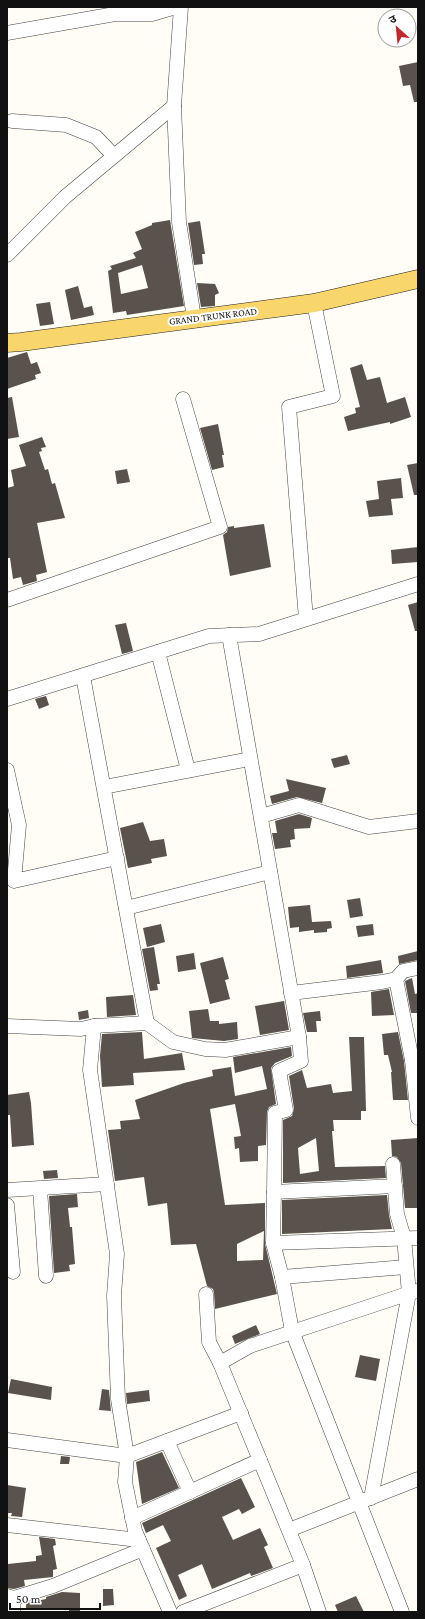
<svg xmlns="http://www.w3.org/2000/svg" width="425" height="1619" font-family="'Crimson Pro','Noto Sans Devanagari',serif">
	<rect width="100%" height="100%" fill="#fffdf5"/>
	<g fill="#5a524d" fill-rule="evenodd">
		<path d="M418 62V102H414L410 85 403 86 399 66Z"/>
		<path d="M170 220 184 306 127 315 126 311 113 313 108 271 112 269 110 266 136 258 133 253 142 249 135 232 152 225V223ZM142 265 148 288 121 294 118 273Z"/>
		<path d="M200 221 205 254H202L203 264 194 265 188 223Z"/>
		<path d="M197 283 215 284 219 293 215 295V306L201 307Z"/>
		<path d="M78 286 84 308 92 306 94 315 71 320 65 290Z"/>
		<path d="M50 302 54 324 40 326 36 304Z"/>
		<path d="M27 352 31 364 37 362 41 373 35 375 36 379 7 389V358Z"/>
		<path d="M362 364 367 380 380 377 387 403 405 397 411 417 390 424V422L348 431 344 417 356 413 355 408 360 407 350 368Z"/>
		<path d="M12 397 19 437 7 439V398Z"/>
		<path d="M218 424 224 455H222L224 467 212 470 200 428Z"/>
		<path d="M42 437 46 447 41 448 42 451 39 452 45 470 48 469 52 484 55 483 65 518 37 523 47 572 36 575 37 581 23 585 21 577 13 579 10 558H7V488L14 486 11 470 26 466 19 445Z"/>
		<path d="M418 463V495H414L407 465Z"/>
		<path d="M127 469 130 482 117 484 115 471Z"/>
		<path d="M401 478 403 498 391 499 393 515 369 517 366 501 379 499 377 481Z"/>
		<path d="M264 524 271 567 230 576 223 535 227 532 228 527 234 526V528Z"/>
		<path d="M418 547V562L392 564 391 550Z"/>
		<path d="M418 602V631H415L408 605Z"/>
		<path d="M126 623 133 651 122 654 115 625Z"/>
		<path d="M46 696 49 705 39 709 35 699Z"/>
		<path d="M347 755 350 764 334 768 331 759Z"/>
		<path d="M286 779 326 788 322 803 297 797 272 804 270 796 289 791Z"/>
		<path d="M299 814 312 818 310 828 294 829 295 839 290 840 291 847 275 849 272 833H277L275 821Z"/>
		<path d="M143 822 150 841 164 839 167 856 151 859 152 863 128 868 120 828Z"/>
		<path d="M360 898 363 916 350 918 347 900Z"/>
		<path d="M310 905 312 922 331 921 332 928 327 929V932L314 933V930L299 932V927L290 928 288 907Z"/>
		<path d="M161 924 165 942 147 947 143 928Z"/>
		<path d="M373 924 374 935 358 937 356 926Z"/>
		<path d="M154 947 160 984H157L158 990 150 991 142 949Z"/>
		<path d="M418 951V960L399 964 398 956Z"/>
		<path d="M194 953 196 969 178 972 176 956Z"/>
		<path d="M223 957 229 979 225 980 230 999 210 1004 200 963Z"/>
		<path d="M381 960 383 973 347 978 346 966Z"/>
		<path d="M412 978 415 994 418 993V1013H411L405 981Z"/>
		<path d="M389 989 394 1015 372 1016 371 992Z"/>
		<path d="M133 995 136 1015 107 1017 106 997Z"/>
		<path d="M284 1001 289 1030 260 1035 255 1006Z"/>
		<path d="M208 1009 210 1021H219V1024L237 1022 238 1039 224 1041 192 1038 189 1011Z"/>
		<path d="M88 1010 89 1018 79 1020 78 1012Z"/>
		<path d="M320 1011 321 1021H316L317 1032H307L303 1013Z"/>
		<path d="M142 1032 144 1059 182 1053 185 1070 133 1073 134 1085 102 1087 100 1056 102 1034Z"/>
		<path d="M398 1032 404 1061 408 1100H393L391 1072H392L388 1055H384L382 1034Z"/>
		<path d="M349 1037H364L366 1111H361V1120H333L334 1131H332L335 1167 385 1166 386 1178 283 1183V1120L292 1116 294 1109 289 1076 302 1070 307 1088 331 1084 333 1093 352 1091ZM316 1138 319 1171 300 1174 298 1148Z"/>
		<path d="M291 1047 292 1056 275 1063 271 1068 276 1104 269 1107 267 1112 266 1145 258 1146V1161L240 1162 239 1148 235 1149 234 1137 241 1136 235 1104 210 1109 225 1205 265 1203V1244L277 1294 215 1309 214 1293 213 1289 207 1286 196 1244 171 1245 167 1203 148 1206 144 1177 115 1181 108 1130 121 1129 120 1121 140 1119 135 1100 184 1083 213 1076 212 1070 231 1067 235 1096 267 1089 262 1066 235 1073 233 1057ZM264 1231 263 1260 237 1261V1244Z"/>
		<path d="M29 1092 31 1103 34 1145 12 1147 10 1115H7V1095Z"/>
		<path d="M418 1138V1208H405L401 1163 397 1157 392 1156 391 1140Z"/>
		<path d="M57 1170 58 1178 44 1179 43 1171Z"/>
		<path d="M77 1194 78 1207 68 1208 70 1227H72L75 1264 69 1265 70 1271 54 1273 49 1196Z"/>
		<path d="M387 1195 389 1215 392 1229 282 1234V1200Z"/>
		<path d="M256 1325 260 1334 235 1344 232 1336Z"/>
		<path d="M360 1355 380 1359 376 1381 355 1377Z"/>
		<path d="M11 1379 52 1387 51 1400 8 1393Z"/>
		<path d="M102 1389 109 1390 111 1411 99 1410Z"/>
		<path d="M149 1390 150 1401 127 1404 126 1393Z"/>
		<path d="M162 1452 179 1488 142 1504 136 1462Z"/>
		<path d="M61 1456 70 1457 69 1464H60Z"/>
		<path d="M241 1478 255 1507 242 1514 239 1509 222 1517 233 1540 260 1528 268 1545 264 1547 273 1568 251 1576 250 1573 212 1589 202 1564 178 1575 187 1596 179 1600 156 1548 171 1541 163 1525 146 1533 142 1523Z"/>
		<path d="M7 1485 26 1488 22 1517 11 1516 12 1513H7Z"/>
		<path d="M39 1537 55 1539 56 1545 53 1546 57 1569 53 1570V1577L24 1580 25 1586 14 1589 7 1588 8 1564 36 1561V1556L42 1555Z"/>
		<path d="M103 1589H113L114 1605 103 1606Z"/>
		<path d="M62 1592 80 1593V1612H69V1610L26 1608V1603L46 1599V1597Z"/>
		<path d="M356 1596 364 1612H338L335 1605Z"/>
	</g>
	<g fill="none" stroke-linecap="round" stroke-linejoin="round">
		<g stroke="#444" stroke-width="15">
			<g id="minor">
				<path d="M7 33 115 14H152L176 7"/>
				<path d="M174 106 179 222 194 318"/>
				<path d="M12 121 66 125 96 137 114 156"/>
				<path d="M7 255 65 197 174 106 181 7"/>
				<path d="M7 600 220 527 183 399"/>
				<path d="M306 619 289 407 333 396 314 303"/>
				<path d="M229 635 299 1037 301 1061 279 1071 286 1110 275 1113 274 1192"/>
				<path d="M158 652 188 770"/>
				<path d="M83 676 147 1023"/>
				<path d="M7 699 209 636 259 634 418 584"/>
				<path d="M7 770 19 825 14 881 117 858"/>
				<path d="M104 787 250 759"/>
				<path d="M261 816 299 805 369 827 418 821"/>
				<path d="M126 908 270 872"/>
				<path d="M396 979 412 1060H418"/>
				<path d="M291 993 382 982 396 979 403 971 418 968"/>
				<path d="M7 1026 81 1029 94 1026 147 1023 173 1042 205 1049 225 1050 299 1037"/>
				<path d="M94 1026 90 1070 117 1254 114 1296 118 1399 127 1456 125 1482 135 1531 170 1612"/>
				<path d="M412 1060 418 1118"/>
				<path d="M395 1186 274 1192 273 1243 282 1277 292 1331 402 1612"/>
				<path d="M40 1189 46 1276"/>
				<path d="M7 1190 107 1184"/>
				<path d="M7 1205 13 1272"/>
				<path d="M273 1243 418 1238"/>
				<path d="M282 1277 406 1267"/>
				<path d="M206 1294 209 1342 220 1363 303 1565 319 1612"/>
				<path d="M220 1363 250 1346 416 1291"/>
				<path d="M7 1440 127 1456 241 1413"/>
				<path d="M167 1441 190 1492"/>
				<path d="M371 1498 409 1293 404 1238 397 1214 393 1164"/>
				<path d="M132 1518 260 1460"/>
				<path d="M7 1525 139 1540"/>
				<path d="M289 1530 418 1479"/>
				<path d="M7 1596 14 1598 13 1612"/>
				<path d="M14 1598 53 1586 143 1549"/>
				<path d="M183 1612 303 1565"/>
			</g>
		</g>
		<g stroke="#222" stroke-width="19">
			<path id="major" d="M7 343 21 342 314 303 418 279"/>
		</g>
		<use href="#minor" stroke="#fff" stroke-width="14"/>
		<use href="#major" stroke="#f9d66b" stroke-width="18"/>
	</g>
	<g text-anchor="middle" dominant-baseline="central" stroke-width="4" stroke-linejoin="round" paint-order="stroke">
		<g font-size="10" fill="#111" stroke="#fff">
			<text transform="translate(213 316) rotate(-7)">GRAND TRUNK ROAD</text>
		</g>
	</g>
	<rect width="425" height="1619" fill="none" stroke="#111111" stroke-width="16"/>
	<g transform="translate(397 28) rotate(333)"><circle r="19" fill="#ffffff" stroke="#a0a0a0"/>
	<path d="M0-3L7 15L0 10L-7 15Z" fill="#c4262e"/>
	<text y="-6" font-size="11" font-weight="bold" text-anchor="middle" fill="#111111">उ</text>
	</g>
	<path d="M10 1603v6h90v-6" fill="none" stroke="#111111" stroke-width="2"/>
	<text x="16" y="1603" font-size="12" fill="#111111" stroke="#ffffff" stroke-width="3" paint-order="stroke">50 m</text>
</svg>
